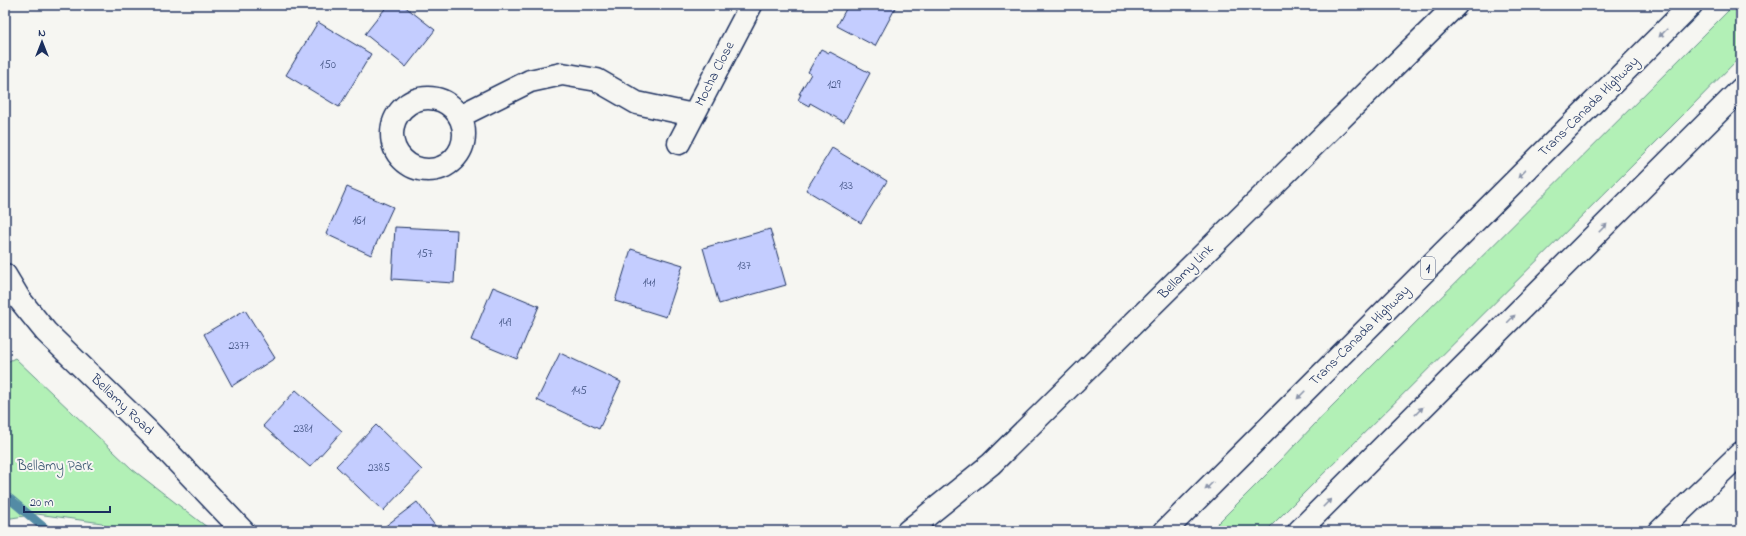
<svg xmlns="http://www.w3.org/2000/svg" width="1746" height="536" font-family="'Indie Flower',sans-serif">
	<rect width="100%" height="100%" fill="#f6f6f2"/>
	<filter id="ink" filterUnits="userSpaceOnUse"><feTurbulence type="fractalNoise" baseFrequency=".025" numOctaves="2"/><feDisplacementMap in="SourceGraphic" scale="8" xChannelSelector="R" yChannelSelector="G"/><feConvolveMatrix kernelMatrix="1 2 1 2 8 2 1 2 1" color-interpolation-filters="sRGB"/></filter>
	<g filter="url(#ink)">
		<g fill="#b2f0b6" stroke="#66908a">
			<path d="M1734 5H1741V56L1684 114 1266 531H1210L1280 461 1330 408Z"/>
			<path d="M15 358 132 469 212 531H110L102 523 37 514 5 519V363Z"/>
		</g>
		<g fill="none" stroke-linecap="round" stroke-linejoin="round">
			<path stroke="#538ba5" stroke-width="9" d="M5 497 10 499 48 531"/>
		</g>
		<g fill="#c4cdff" stroke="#1b2f5e">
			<path d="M388 5H403L435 30 406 67 365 34Z"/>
			<path d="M848 5H897L875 46 837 26Z"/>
			<path d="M318 22 371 54 339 107 286 75Z"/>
			<path d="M821 49 829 53 830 52 870 73 844 122 810 103 809 106 798 100 801 94H799L811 74 808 72Z"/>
			<path d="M832 148 887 181 861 223 806 190Z"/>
			<path d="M347 187 393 207 371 255 326 234Z"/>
			<path d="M395 227 457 230 454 283 392 279Z"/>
			<path d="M770 229 786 285 719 304 703 248Z"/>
			<path d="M631 249 683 265 666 317 615 301Z"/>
			<path d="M493 287 539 306 517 359 471 340Z"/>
			<path d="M245 310 275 358 232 386 204 334Z"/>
			<path d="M560 353 621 382 599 429 537 400Z"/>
			<path d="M296 390 342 431 310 467 263 426Z"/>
			<path d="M376 425 422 470 383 511 336 466Z"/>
			<path d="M417 502 439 531H379Z"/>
		</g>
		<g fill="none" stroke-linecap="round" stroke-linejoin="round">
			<g stroke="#1b2f5e" stroke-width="25">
				<g id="minor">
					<circle cx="428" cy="134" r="36"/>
					<path d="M460 116 530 81 562 74 597 80 637 103 693 115"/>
					<path d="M679 143 751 5"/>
					<path d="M5 275 20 300 46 332 149 432 243 531"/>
					<path d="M908 531 991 464 1456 5"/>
					<path d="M1660 531 1741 453"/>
				</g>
			</g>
			<g stroke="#1b2f5e" stroke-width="25">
				<g id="motorway">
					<path d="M1165 531 1691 5"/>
					<path d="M1299 531 1741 89"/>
				</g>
			</g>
			<use href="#minor" stroke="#f6f6f2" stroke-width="22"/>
			<use href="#motorway" stroke="#f6f6f2" stroke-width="22"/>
		</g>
		<defs><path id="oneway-solid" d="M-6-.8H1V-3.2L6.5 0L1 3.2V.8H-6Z"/></defs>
		<g fill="#8892a8">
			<use href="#oneway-solid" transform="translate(1663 33) rotate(135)"/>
			<use href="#oneway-solid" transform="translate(1522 174) rotate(135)"/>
			<use href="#oneway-solid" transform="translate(1603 228) rotate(-45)"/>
			<use href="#oneway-solid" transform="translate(1511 319) rotate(-45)"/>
			<use href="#oneway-solid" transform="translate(1301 395) rotate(135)"/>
			<use href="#oneway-solid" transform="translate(1419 411) rotate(-45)"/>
			<use href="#oneway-solid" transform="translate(1209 486) rotate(135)"/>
			<use href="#oneway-solid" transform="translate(1327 503) rotate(-45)"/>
		</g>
	</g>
	<g text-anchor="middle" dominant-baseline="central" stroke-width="4" stroke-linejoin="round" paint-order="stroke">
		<g font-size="12" fill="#455686">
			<text x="328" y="65">150</text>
			<text x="834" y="85">129</text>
			<text x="846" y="186">133</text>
			<text x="359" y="221">161</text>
			<text x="425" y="254">157</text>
			<text x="744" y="266">137</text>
			<text x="649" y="283">141</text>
			<text x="505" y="323">149</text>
			<text x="239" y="346">2377</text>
			<text x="579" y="391">145</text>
			<text x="303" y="429">2381</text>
			<text x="379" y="468">2385</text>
		</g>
		<rect fill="#f6f6f2" stroke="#5d6b8a" stroke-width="1" x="1421" y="257" width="14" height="22" rx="3"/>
		<g font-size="13" font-weight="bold" fill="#1b2f5e">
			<text x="1428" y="268">1</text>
		</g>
		<g font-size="14" fill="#1b2f5e" stroke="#f6f6f2">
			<text transform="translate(715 74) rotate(-63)">Mocha Close</text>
			<text transform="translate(1589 107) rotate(-45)">Trans-Canada Highway</text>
			<text transform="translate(1186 272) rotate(-45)">Bellamy Link</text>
			<text transform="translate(1360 336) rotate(-45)">Trans-Canada Highway</text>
			<text transform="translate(122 405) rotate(44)">Bellamy Road</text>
		</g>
		<g font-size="14" fill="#395670" stroke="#f6f6f2">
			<text x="55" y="466">Bellamy Park</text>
		</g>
	</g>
	<rect width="1746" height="536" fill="none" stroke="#f6f6f2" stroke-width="20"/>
	<rect x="10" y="10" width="1726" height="516" fill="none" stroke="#1b2f5e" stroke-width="1.5" filter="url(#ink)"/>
	<g transform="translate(42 42)" stroke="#f6f6f2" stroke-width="3" paint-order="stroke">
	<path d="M0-3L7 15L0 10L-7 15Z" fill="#1b2f5e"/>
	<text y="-6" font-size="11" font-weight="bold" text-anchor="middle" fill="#1b2f5e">N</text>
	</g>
	<path d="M24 506v6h86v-6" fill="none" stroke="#1b2f5e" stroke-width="2"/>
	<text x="30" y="506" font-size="12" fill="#1b2f5e" stroke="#f6f6f2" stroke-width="3" paint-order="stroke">20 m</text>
</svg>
